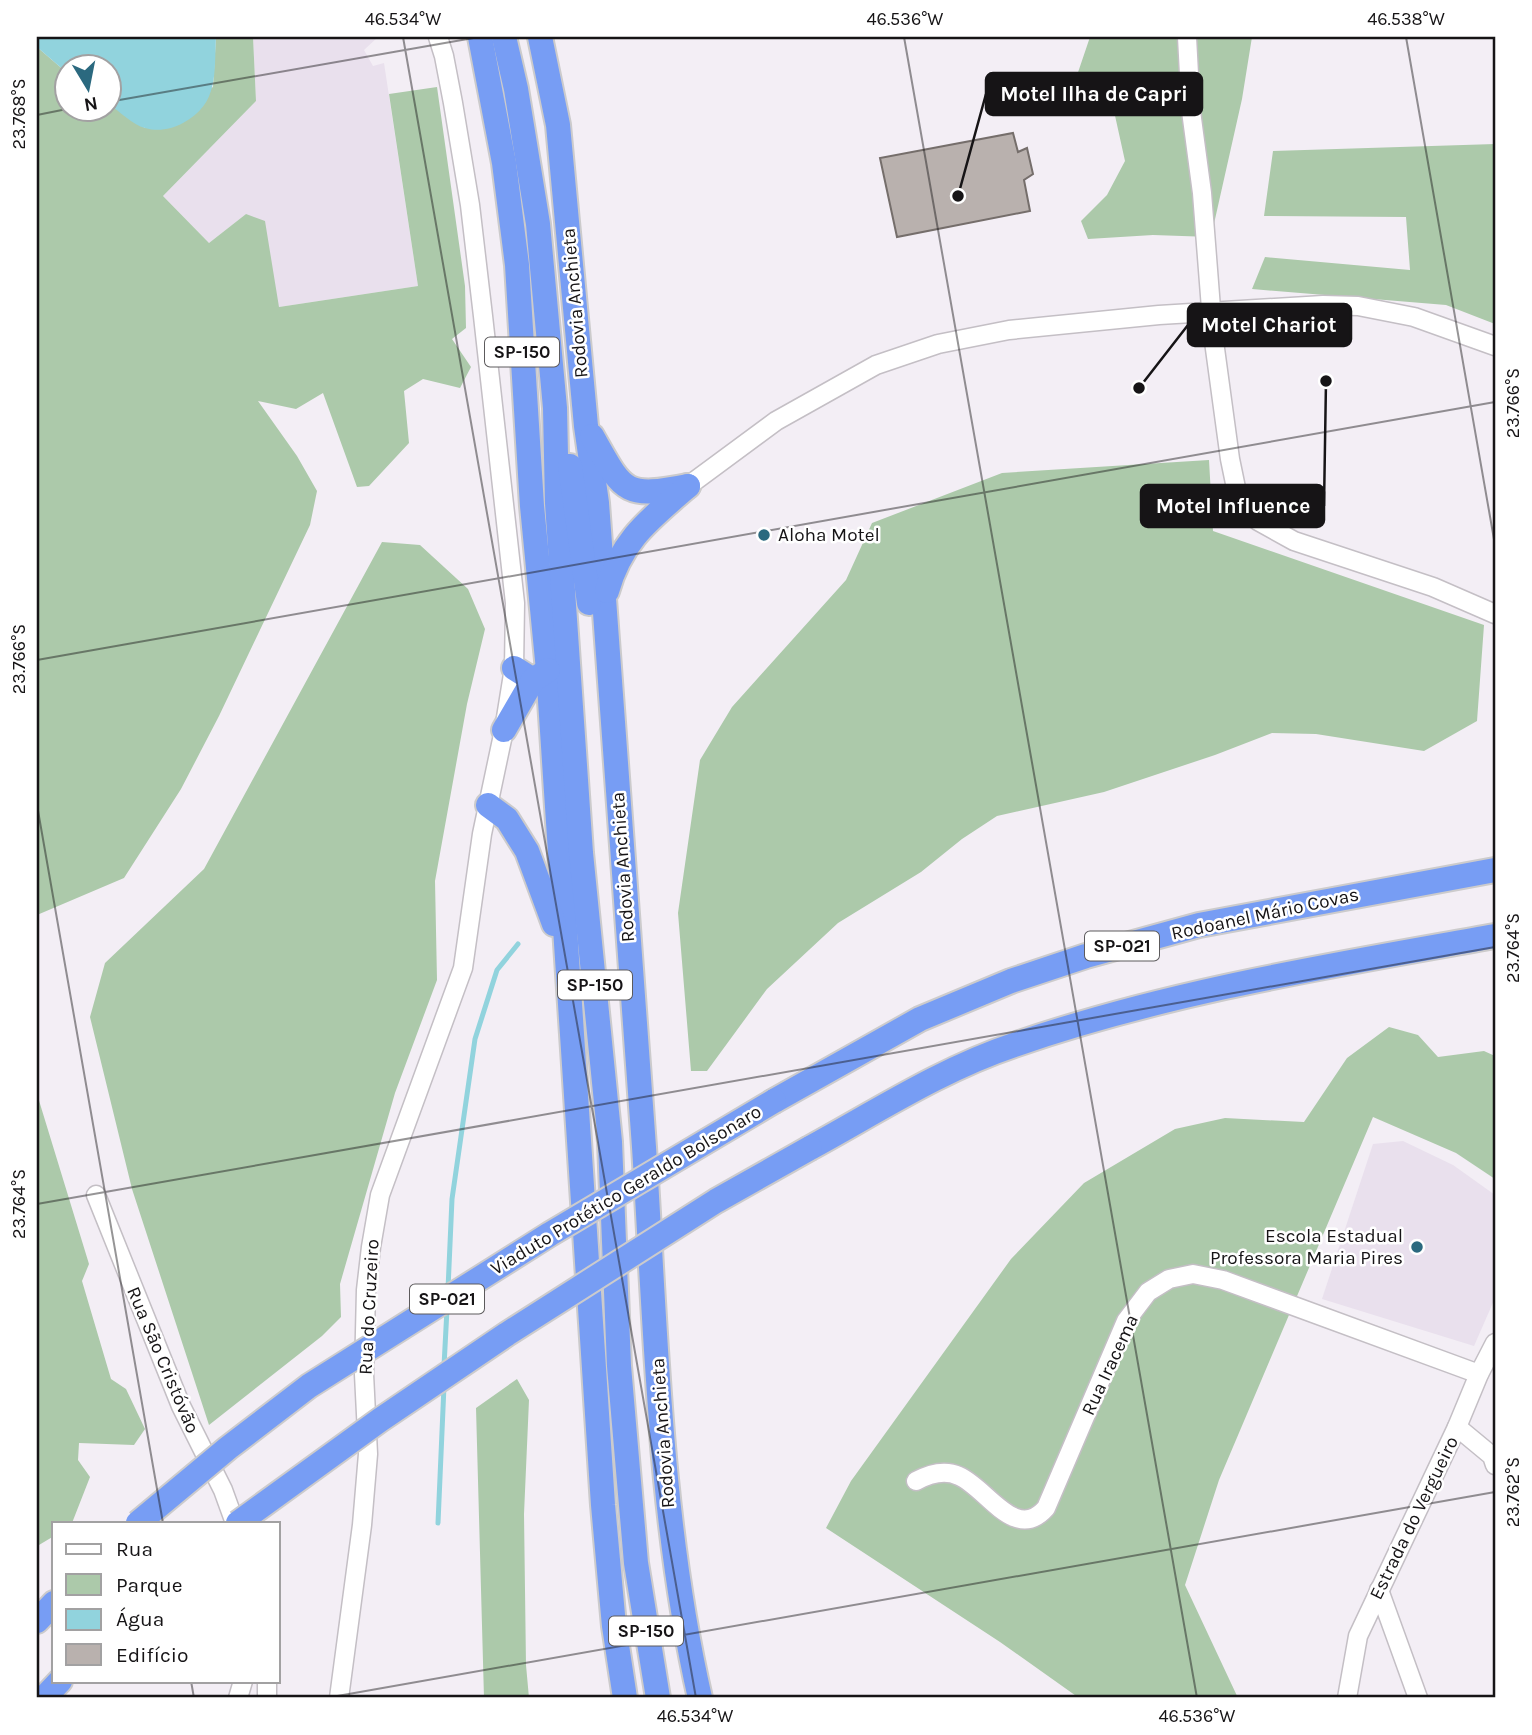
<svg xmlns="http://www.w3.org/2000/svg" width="1532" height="1735" font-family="Karla,sans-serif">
	<rect width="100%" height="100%" fill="#f3eef5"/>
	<g fill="#e9e0ed">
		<path d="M253 37H378L364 50 373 66 384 63 418 286 279 307 246 214 209 243 163 196 256 101Z"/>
		<path d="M1403 1141 1453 1165 1495 1195V1298L1474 1346 1322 1299 1373 1144Z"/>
	</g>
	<g fill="#acc9aa">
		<path d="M216 37H253L256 101 163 196 209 243 246 214 265 221 279 307 418 286 389 94 437 87 465 286 466 328 452 339 471 367 460 388 423 379 404 391 409 443 369 486 357 487 323 393 296 409 258 401 297 456 317 491 310 525 219 716 181 789 124 878 37 915V47L66 72V108H108L109 104 145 128 213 87Z"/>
		<path d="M1090 37H1252L1242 99 1211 237 1153 235 1088 239 1081 221 1107 195 1125 161 1112 102 1071 93Z"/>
		<path d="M1495 144V324L1446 305 1252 289 1265 257 1410 270 1406 217 1264 216 1273 151Z"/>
		<path d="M1209 460 1213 531 1484 625 1477 721 1424 751 1316 734 1272 733 1215 755 1104 792 997 816 962 839 921 872 838 923 767 989 707 1071H691L678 913 700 760 732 707 846 580 872 523 1002 473Z"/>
		<path d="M382 542 420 545 468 589 485 629 467 704 435 881 437 980 395 1093 340 1284 341 1317 322 1336 209 1425 132 1189 90 1017 105 963 204 869Z"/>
		<path d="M1389 1027 1418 1035 1438 1057 1484 1051 1495 1056V1179L1456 1153 1373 1117 1219 1480 1185 1585 1238 1698H1079L1000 1642 826 1528 851 1481 1011 1259 1084 1183 1175 1129 1225 1118 1304 1122 1347 1058Z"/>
		<path d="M37 1094 89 1264 82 1281 111 1379 126 1389 145 1429 134 1445 79 1443 78 1460 90 1477 72 1523H54V1536L39 1545 37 1554Z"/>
		<path d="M517 1379 529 1400 524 1514 526 1665 529 1698H484L476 1408Z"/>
	</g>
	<path fill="#91d3dd" d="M37 37H216C214 73 219 104 183 123 172 129 158 132 145 128 133 125 119 111 109 104L108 66H66V72L37 47Z"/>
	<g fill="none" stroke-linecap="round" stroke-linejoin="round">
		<g stroke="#91d3dd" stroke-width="5">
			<path d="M448 1289 452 1199 475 1039 497 970 518 944"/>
			<path d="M444 1366 447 1309"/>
			<path d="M438 1523 444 1386"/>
		</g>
	</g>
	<path fill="#b9b1ae" stroke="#756e6b" stroke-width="2" d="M1013 133 1018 152 1027 148 1033 174 1024 180 1030 211 897 237 880 158Z"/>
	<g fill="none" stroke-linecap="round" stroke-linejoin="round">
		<g stroke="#c4bfc5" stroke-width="21">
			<g id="minor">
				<path d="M1187 37 1191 111 1202 193 1213 334 1230 459 1236 488 1245 507 1258 521 1294 541 1433 587 1495 614"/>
				<path d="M688 486 776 421 876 365 938 344 1009 330 1159 315 1323 305 1358 306 1414 317 1495 346"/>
				<path d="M96 1195 181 1406 223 1490 235 1523"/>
				<path d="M1457 1427 1492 1456 1495 1465"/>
				<path d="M916 1481C929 1474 944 1469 959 1476 987 1488 1015 1543 1046 1508L1126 1321 1148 1292 1169 1279 1193 1274 1223 1280 1479 1374"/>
				<path d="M1379 1590 1418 1698"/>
				<path d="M267 1681V1698"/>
				<path d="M238 1698 243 1681"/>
				<path d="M339 1698 362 1525 368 1454 364 1374 366 1290 371 1247 380 1195 463 968 482 834 504 730 514 668 515 603 483 316 470 205 453 103 444 56 438 37"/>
				<path d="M1347 1698 1358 1636 1457 1427 1479 1374 1495 1343"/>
			</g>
		</g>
		<g stroke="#cccbcc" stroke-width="28">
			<g id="highway">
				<path d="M480 37 504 163 517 265 532 506 548 670 603 1505 614 1626 625 1698"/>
				<path d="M504 37 516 89 538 224 555 408 557 503 581 853 610 1142 619 1366 636 1563 658 1698"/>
				<path d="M540 37 558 125 586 426 597 503C611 718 630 932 644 1147 656 1331 659 1518 700 1698"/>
				<path d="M592 436C623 491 623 499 688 486"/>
				<path d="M570 466 589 603"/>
				<path d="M607 591C621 540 650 519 688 486"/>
				<path d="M514 668 533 680"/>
				<path d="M504 730 533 680 548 670"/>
				<path d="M488 805 507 819 527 851 554 924"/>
				<path d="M774 1101 920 1019 1011 981 1086 956 1199 925 1495 870"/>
				<path d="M810 1148C876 1112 942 1069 1014 1045 1169 991 1334 965 1495 936"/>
				<path d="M37 1621 54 1603"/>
				<path d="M44 1698 60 1681"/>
			</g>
		</g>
		<use href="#minor" stroke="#fff" stroke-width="18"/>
		<use href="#highway" stroke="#779df4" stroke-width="24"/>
		<g stroke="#cccbcc" stroke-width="28" stroke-linecap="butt">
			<g id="highway-bridge">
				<path d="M138 1523 228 1448 309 1386 550 1234 774 1101"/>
				<path d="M238 1523 380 1420 507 1334 716 1201 810 1148"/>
			</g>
		</g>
		<use href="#highway-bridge" stroke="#779df4" stroke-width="24"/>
	</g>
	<path fill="none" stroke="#161416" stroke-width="2" stroke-opacity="0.45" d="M403 37 696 1698M904 37 1197 1698M1406 37 1495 545M108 102 479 37M37 115 72 108M37 660 1495 402M37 805 163 1523M37 1204 1495 947M191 1681 194 1698M326 1698 1495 1492"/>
	<g fill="#2b697f" stroke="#fff" stroke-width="2.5">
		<circle cx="764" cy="535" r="7"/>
		<circle cx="1417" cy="1247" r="7"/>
	</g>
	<g text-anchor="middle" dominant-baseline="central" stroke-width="5" stroke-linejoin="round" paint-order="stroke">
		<g fill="#fff" stroke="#5c5a5c" stroke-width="2">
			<rect x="485" y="337.5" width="74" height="29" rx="5"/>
			<rect x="1085" y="931.5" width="74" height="29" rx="5"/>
			<rect x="558" y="970.5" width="74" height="29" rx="5"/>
			<rect x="410" y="1284.5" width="74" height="29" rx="5"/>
			<rect x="609" y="1616.5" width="74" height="29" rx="5"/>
		</g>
		<g font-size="18" font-weight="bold" fill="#161416">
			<text x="522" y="352">SP-150</text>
			<text x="1122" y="946">SP-021</text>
			<text x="595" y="985">SP-150</text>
			<text x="447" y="1299">SP-021</text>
			<text x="646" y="1631">SP-150</text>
		</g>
		<g font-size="19" fill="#161416" stroke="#fff">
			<text transform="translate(575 303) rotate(-95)">Rodovia Anchieta</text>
			<text transform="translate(623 867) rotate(-94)">Rodovia Anchieta</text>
			<text transform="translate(1265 914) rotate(-12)">Rodoanel Mário Covas</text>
			<text transform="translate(626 1190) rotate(-31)">Viaduto Protético Geraldo Bolsonaro</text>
			<text transform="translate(369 1307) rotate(-87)">Rua do Cruzeiro</text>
			<text transform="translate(163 1360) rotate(67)">Rua São Cristóvão</text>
			<text transform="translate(1110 1365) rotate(-65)">Rua Iracema</text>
			<text transform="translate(663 1433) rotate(-94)">Rodovia Anchieta</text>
			<text transform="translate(1414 1518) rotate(-64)">Estrada do Vergueiro</text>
		</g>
		<g font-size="19" fill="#161416" stroke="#fff" text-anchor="start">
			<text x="778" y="535">Aloha Motel</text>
			<text x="1403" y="1236" text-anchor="end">Escola Estadual<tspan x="1403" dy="22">Professora Maria Pires</tspan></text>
		</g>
	</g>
	<path fill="none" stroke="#161416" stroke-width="2.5" d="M958 196L986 94M1139 388L1188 325M1326 381L1324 506"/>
	<g fill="#161416" stroke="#fff" stroke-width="2.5">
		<circle cx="958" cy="196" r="7"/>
		<circle cx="1139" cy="388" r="7"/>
		<circle cx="1326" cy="381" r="7"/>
	</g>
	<g fill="#161416" stroke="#161416" stroke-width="2.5">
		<rect x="986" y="73" width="216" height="42" rx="7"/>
		<rect x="1188" y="304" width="163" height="42" rx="7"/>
		<rect x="1141" y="485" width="183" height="42" rx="7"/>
	</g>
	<g font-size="21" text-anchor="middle" font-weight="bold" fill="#fff">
		<text x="1094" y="101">Motel Ilha de Capri</text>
		<text x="1269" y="332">Motel Chariot</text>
		<text x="1233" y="513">Motel Influence</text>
	</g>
	<rect width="1532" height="1735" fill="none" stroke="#ffffff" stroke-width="77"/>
	<rect x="52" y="1522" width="228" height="161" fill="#ffffff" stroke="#a2a1a2" stroke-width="2"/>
	<rect x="66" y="1544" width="35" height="10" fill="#ffffff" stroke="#a2a1a2" stroke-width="2"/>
	<text x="116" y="1556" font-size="21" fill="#161416">Rua</text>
	<rect x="66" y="1574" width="35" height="21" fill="#acc9aa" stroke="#a2a1a2" stroke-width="2"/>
	<text x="116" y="1592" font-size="21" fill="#161416">Parque</text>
	<rect x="66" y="1609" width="35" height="21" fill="#91d3dd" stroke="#a2a1a2" stroke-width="2"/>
	<text x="116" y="1626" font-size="21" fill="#161416">Água</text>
	<rect x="66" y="1644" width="35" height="21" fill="#b9b1ae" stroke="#a2a1a2" stroke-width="2"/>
	<text x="116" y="1662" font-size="21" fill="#161416">Edifício</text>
	<g transform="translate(88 88) rotate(170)"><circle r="33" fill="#ffffff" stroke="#a2a1a2" stroke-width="2"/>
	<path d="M0-5L12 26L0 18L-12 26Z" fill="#2b697f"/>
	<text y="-10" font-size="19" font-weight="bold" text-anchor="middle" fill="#161416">N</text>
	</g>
	<rect x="38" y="38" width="1456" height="1658" fill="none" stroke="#161416" stroke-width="2.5"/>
	<g font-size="18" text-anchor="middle" fill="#161416">
		<text x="403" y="25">46.534°W</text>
		<text x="905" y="25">46.536°W</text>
		<text x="1406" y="25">46.538°W</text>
		<text transform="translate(19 114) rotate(-90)" y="6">23.768°S</text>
		<text transform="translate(1513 403) rotate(-90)" y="6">23.766°S</text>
		<text transform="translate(19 659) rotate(-90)" y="6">23.766°S</text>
		<text transform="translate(1513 948) rotate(-90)" y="6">23.764°S</text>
		<text transform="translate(19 1204) rotate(-90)" y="6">23.764°S</text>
		<text transform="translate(1513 1492) rotate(-90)" y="6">23.762°S</text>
		<text x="695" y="1722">46.534°W</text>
		<text x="1197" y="1722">46.536°W</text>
	</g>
</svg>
